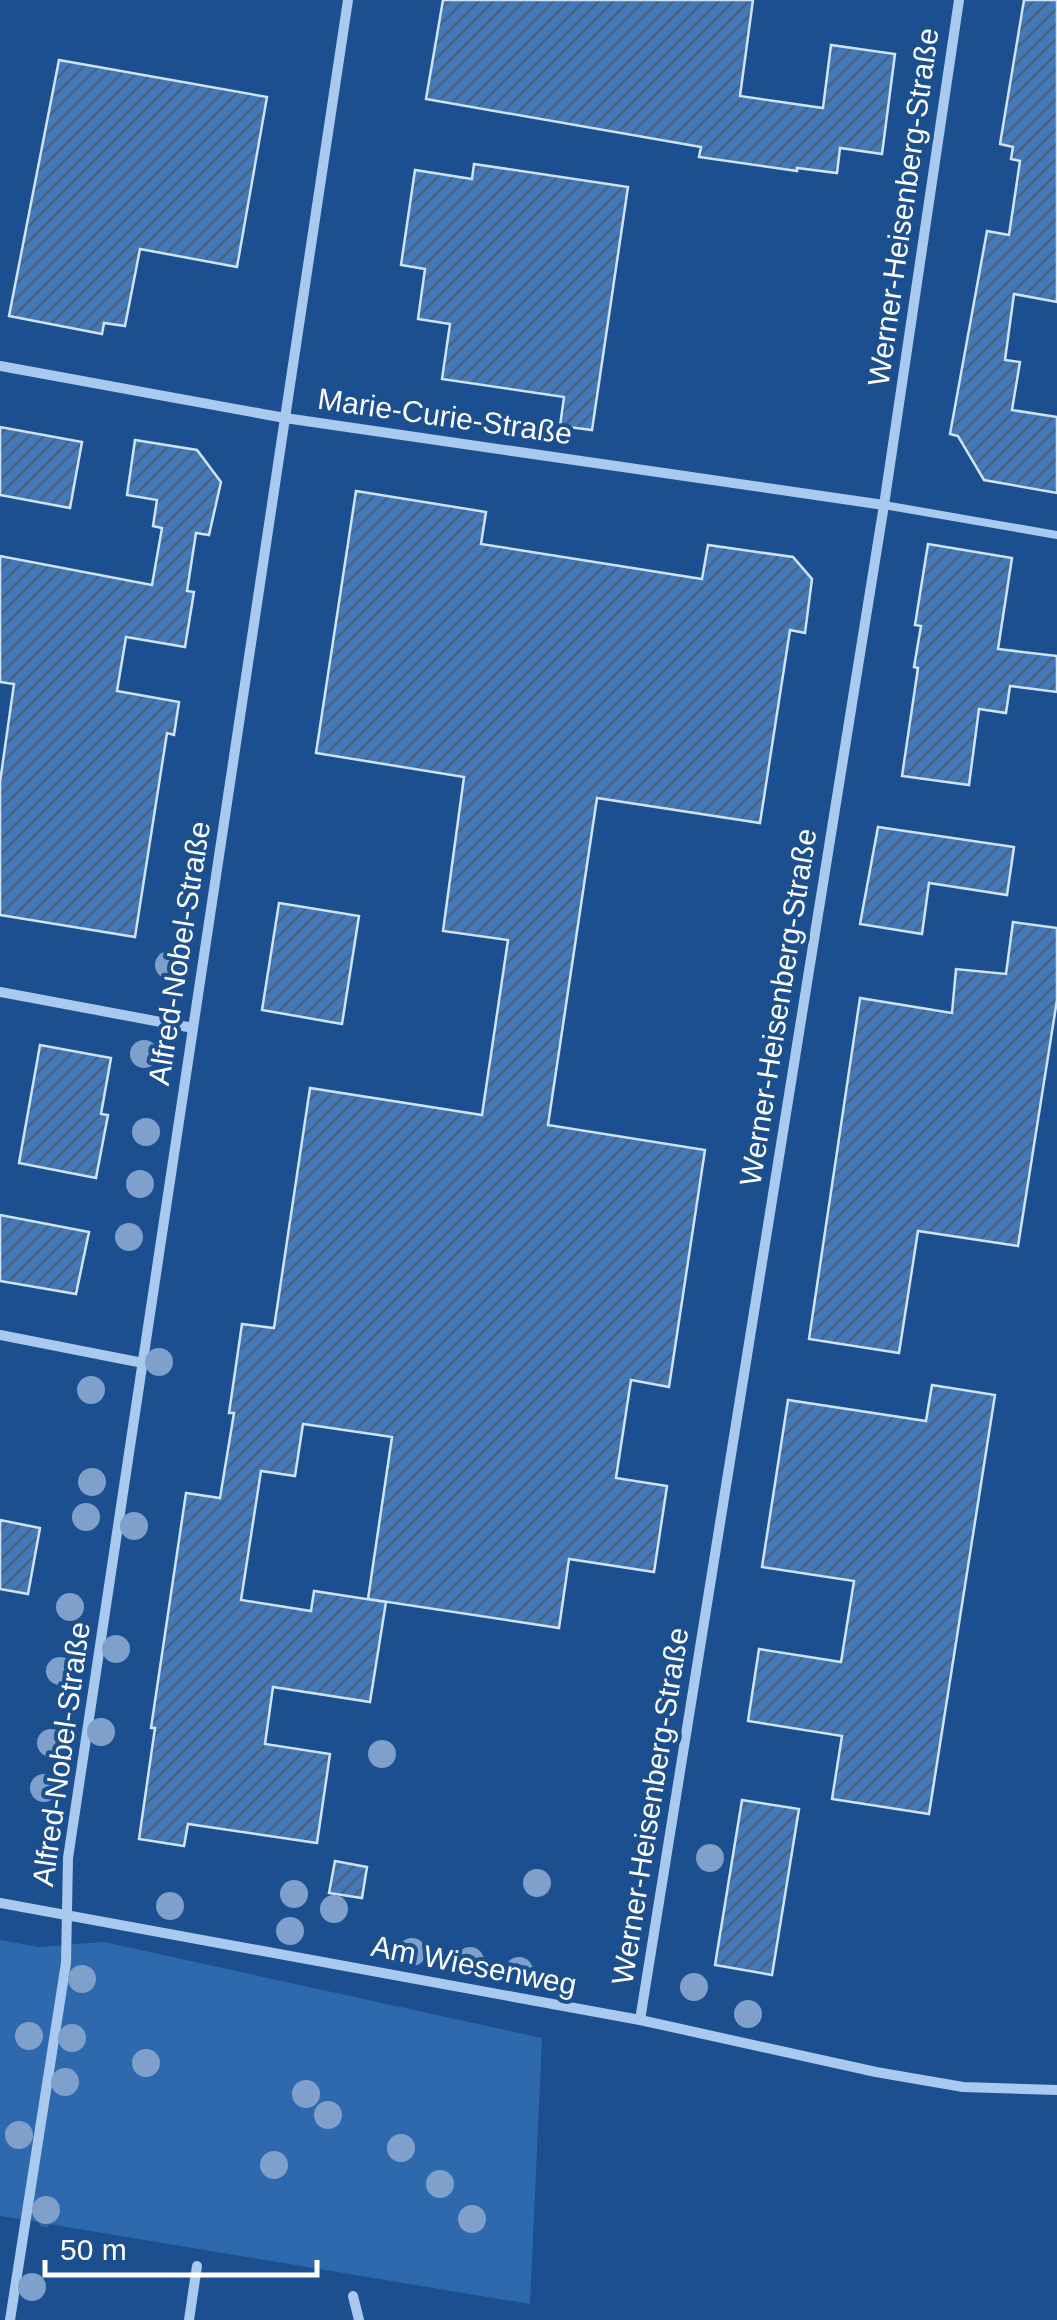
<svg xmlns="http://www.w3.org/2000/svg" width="1057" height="2320" font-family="Arial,sans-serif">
	<defs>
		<pattern id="building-hatch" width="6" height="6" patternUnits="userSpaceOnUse" patternTransform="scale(2.5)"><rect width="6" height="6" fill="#4478b7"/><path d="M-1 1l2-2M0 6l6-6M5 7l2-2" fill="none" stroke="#486282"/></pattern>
	</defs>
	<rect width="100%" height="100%" fill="#1b4f8f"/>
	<path fill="#2e69ad" d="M0 1940 39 1947 104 1942 542 2038 530 2304 49 2224 48 2227 40 2226 39 2222 0 2216Z"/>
	<g fill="url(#building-hatch)" stroke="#cfe3fa" stroke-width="2.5">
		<path d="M443 0H753L740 96 823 108 831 45 895 54 882 154 840 148 837 173 797 168V171L699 157 701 147 426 99Z"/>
		<path d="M1024 0H1057V302L1014 294 1005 360 1020 362 1012 410 1057 417V493L984 480 958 436 950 434 987 231 1009 235 1020 161 1011 159 1013 147 1000 144Z"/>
		<path d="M59 60 267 97 237 267 140 249 125 326 104 323 102 334 9 316Z"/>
		<path d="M474 164 628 187 592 430 560 426 564 397 442 379 450 324 418 319 425 269 401 265 415 170 472 179Z"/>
		<path d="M0 427 82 442 70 508 0 495Z"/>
		<path d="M135 440 197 450 221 482 209 535 196 533 187 591 194 592 185 647 126 637 117 691 179 702 174 735 167 733 135 937 0 915V782L14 684 0 682V556L152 585 162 528 153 526 157 500 127 495Z"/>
		<path d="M356 491 486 512 481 544 702 579 708 545 793 557 812 579 805 633 790 630 760 823 597 798 548 1125 705 1150 669 1387 631 1380 616 1478 667 1486 654 1572 569 1559 559 1628 368 1599 392 1437 303 1424 295 1476 261 1471 241 1600 311 1611 314 1591 386 1602 370 1702 273 1687 265 1744 330 1754 317 1843 188 1824 184 1846 139 1839 155 1728H151L186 1493 220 1498 234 1413H229L242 1324 274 1328 310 1088 482 1115 508 940 443 931 464 777 316 753Z"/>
		<path d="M928 544 1012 558 998 649 1057 656V692L1010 686 1006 713 979 709 969 785 902 776 918 668 914 667 921 626 915 625Z"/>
		<path d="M878 827 1014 847 1007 895 929 883 922 934 860 924Z"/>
		<path d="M279 903 359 916 342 1024 262 1010Z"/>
		<path d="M1013 922 1057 928V1000L1018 1246 918 1231 899 1353 809 1339 860 998 952 1013 956 969 1006 974Z"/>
		<path d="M40 1045 111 1058 101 1114 108 1115 96 1178 19 1163Z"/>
		<path d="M0 1215 89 1232 76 1294 0 1281Z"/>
		<path d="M932 1385 995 1395 929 1814 832 1799 842 1736 748 1721 759 1649 841 1662 854 1581 762 1567 788 1400 926 1421Z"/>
		<path d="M0 1520 40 1528 28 1594 0 1589Z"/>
		<path d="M742 1800 799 1809 772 1975 715 1965Z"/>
		<path d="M335 1861 367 1867 362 1898 329 1893Z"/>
	</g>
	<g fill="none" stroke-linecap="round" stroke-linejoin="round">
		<path stroke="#a9c9ee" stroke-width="8" d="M884 505 1057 535"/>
		<g stroke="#a9c9ee" stroke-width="10">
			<path d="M0 366 285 418 884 505"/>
			<path d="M0 992 193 1028"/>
			<path d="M0 1335 143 1363"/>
			<path d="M0 1903 640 2020 876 2072 963 2087 1057 2090"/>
			<path d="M640 2020 884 505 959 0"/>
			<path d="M353 2296 359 2320"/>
			<path d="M10 2320 66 1963 68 1858 348 0"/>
			<path d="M189 2320 197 2266"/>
		</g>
	</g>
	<g fill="#7ea0ca">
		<circle cx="169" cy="965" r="14"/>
		<circle cx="144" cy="1054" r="14"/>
		<circle cx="146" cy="1132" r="14"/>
		<circle cx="140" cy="1184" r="14"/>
		<circle cx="129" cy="1237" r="14"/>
		<circle cx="159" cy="1362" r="14"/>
		<circle cx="91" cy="1390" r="14"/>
		<circle cx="92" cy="1482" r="14"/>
		<circle cx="86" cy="1517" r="14"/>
		<circle cx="134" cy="1526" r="14"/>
		<circle cx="70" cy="1607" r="14"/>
		<circle cx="116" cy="1649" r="14"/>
		<circle cx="60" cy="1671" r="14"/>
		<circle cx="101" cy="1732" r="14"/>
		<circle cx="51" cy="1743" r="14"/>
		<circle cx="382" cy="1754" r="14"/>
		<circle cx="44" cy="1788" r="14"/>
		<circle cx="710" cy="1858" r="14"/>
		<circle cx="537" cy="1883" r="14"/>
		<circle cx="294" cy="1894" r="14"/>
		<circle cx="170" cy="1906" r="14"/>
		<circle cx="334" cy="1909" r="14"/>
		<circle cx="290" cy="1931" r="14"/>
		<circle cx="412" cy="1952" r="14"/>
		<circle cx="470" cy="1961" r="14"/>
		<circle cx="519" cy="1971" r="14"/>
		<circle cx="82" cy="1979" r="14"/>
		<circle cx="694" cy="1987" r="14"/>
		<circle cx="748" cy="2014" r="14"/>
		<circle cx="29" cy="2036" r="14"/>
		<circle cx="72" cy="2038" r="14"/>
		<circle cx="146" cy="2063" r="14"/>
		<circle cx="65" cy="2082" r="14"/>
		<circle cx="306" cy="2094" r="14"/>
		<circle cx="328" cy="2115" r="14"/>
		<circle cx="19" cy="2135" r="14"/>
		<circle cx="401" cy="2148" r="14"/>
		<circle cx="274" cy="2165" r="14"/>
		<circle cx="440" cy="2184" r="14"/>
		<circle cx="46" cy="2210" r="14"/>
		<circle cx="472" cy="2219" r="14"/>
		<circle cx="32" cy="2287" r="14"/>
	</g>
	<g text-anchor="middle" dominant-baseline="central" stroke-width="8" stroke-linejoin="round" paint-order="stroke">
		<g font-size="30" fill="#fff" stroke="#1b4f8f">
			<text transform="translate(903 207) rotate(-82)">Werner-Heisenberg-Straße</text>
			<text transform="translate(445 416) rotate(8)">Marie-Curie-Straße</text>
			<text transform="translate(179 953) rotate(-81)">Alfred-Nobel-Straße</text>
			<text transform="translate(778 1007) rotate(-81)">Werner-Heisenberg-Straße</text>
			<text transform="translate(61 1754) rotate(-82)">Alfred-Nobel-Straße</text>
			<text transform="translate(650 1806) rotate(-81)">Werner-Heisenberg-Straße</text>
			<text transform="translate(474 1965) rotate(11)">Am Wiesenweg</text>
		</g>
	</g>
	<path d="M45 2260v15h272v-15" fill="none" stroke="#ffffff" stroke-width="5"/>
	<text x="60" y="2260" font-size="30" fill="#ffffff" stroke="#1b4f8f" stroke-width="8" paint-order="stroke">50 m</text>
</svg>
